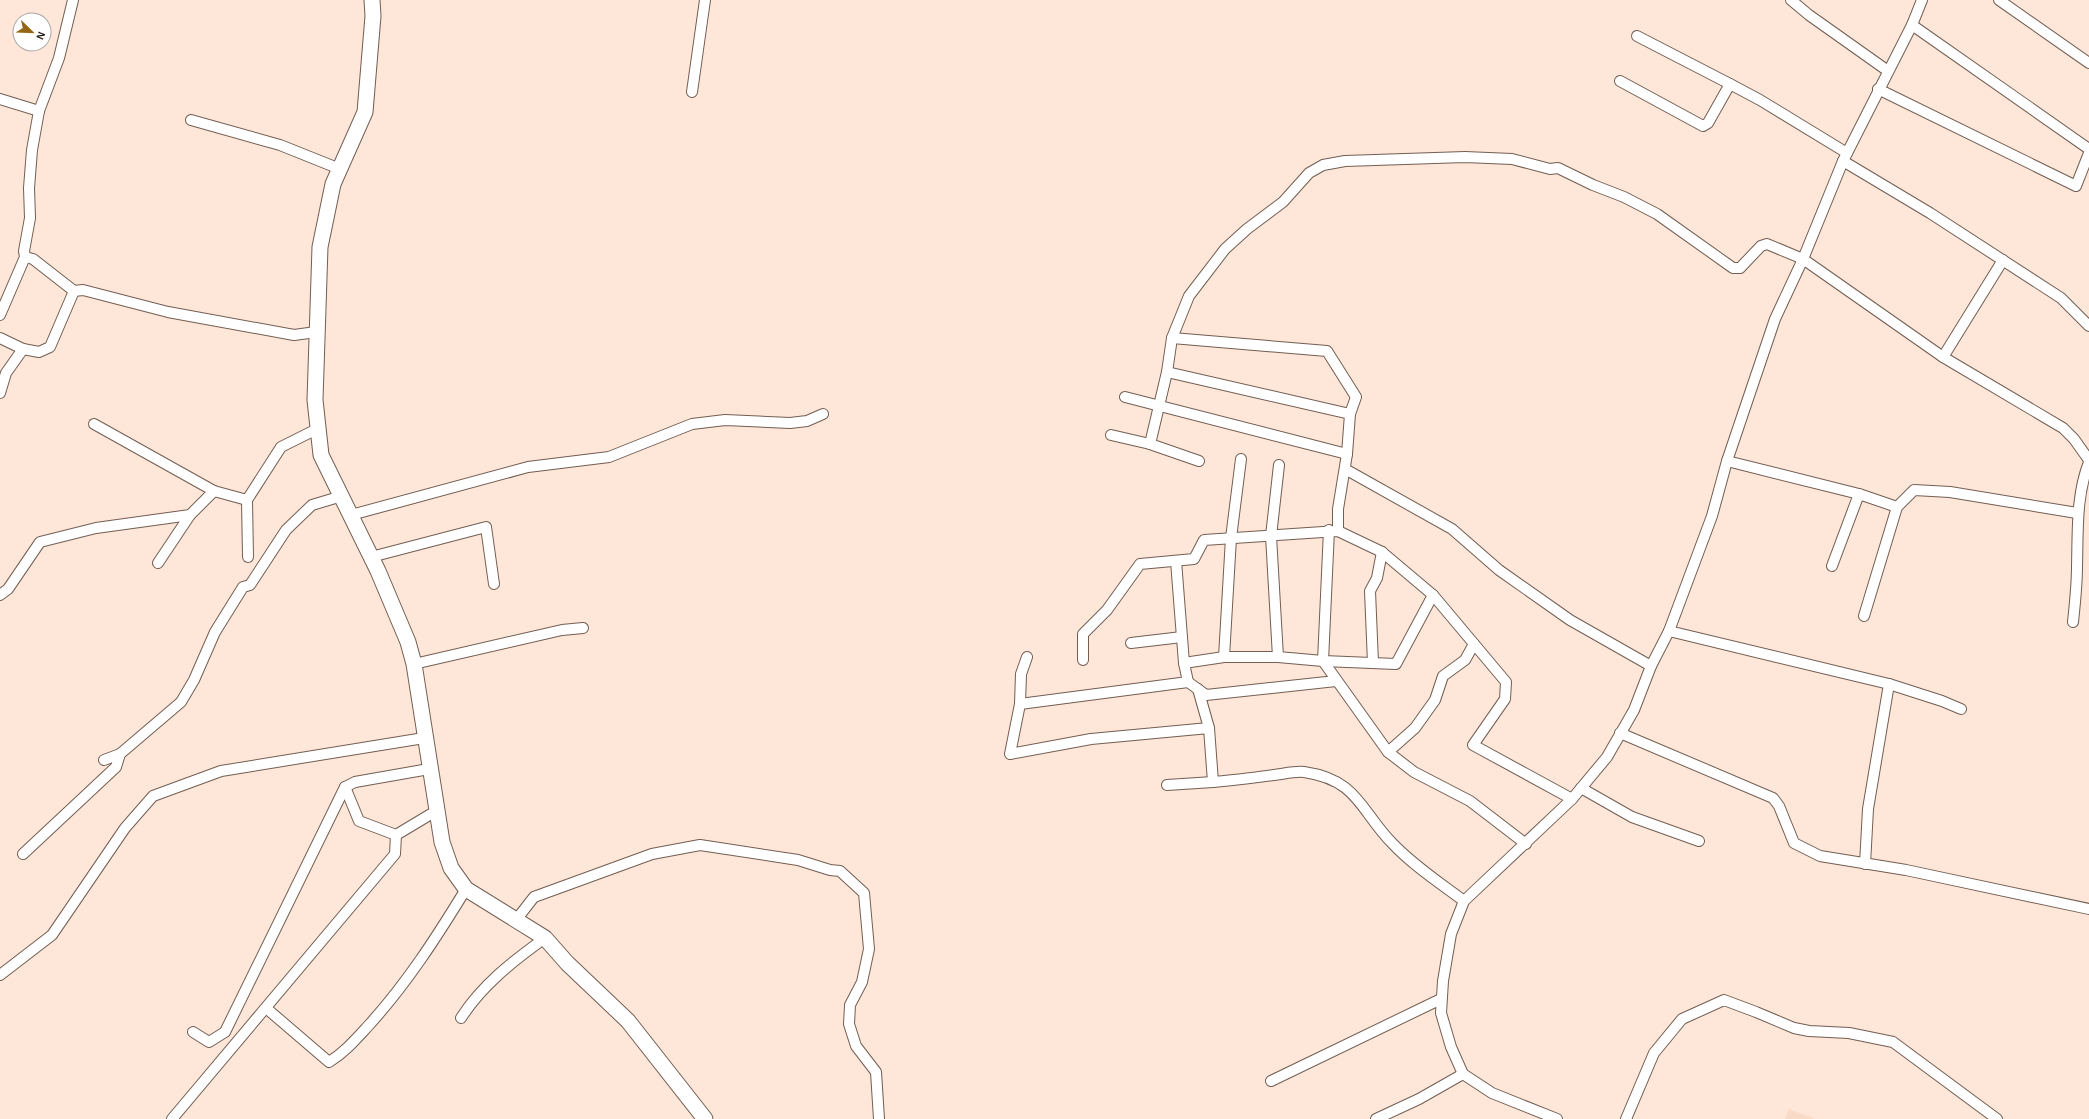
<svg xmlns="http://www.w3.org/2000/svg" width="2089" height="1119" font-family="'Alegreya Sans',sans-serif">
	<rect width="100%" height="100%" fill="#fee6d8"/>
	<path fill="#f9dac7" d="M1789 1109 1815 1119H1785Z"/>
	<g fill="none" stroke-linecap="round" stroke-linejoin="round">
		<g stroke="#725e52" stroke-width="12">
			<g id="minor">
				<path d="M1791 0 1809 15 1888 71"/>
				<path d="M1999 0 2089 63"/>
				<path d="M1912 25 2089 149"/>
				<path d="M1637 36 1730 84"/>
				<path d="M1620 81 1703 126 1708 123 1730 84 1760 100 1847 153"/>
				<path d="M1878 89 2076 186 2089 153"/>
				<path d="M692 92 705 0"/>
				<path d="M0 99 39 111"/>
				<path d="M191 120 280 145 340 169"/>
				<path d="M1843 161 1930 213 2061 298 2089 326"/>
				<path d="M25 257 33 259 74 291"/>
				<path d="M0 315 25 257 24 251 30 218 29 188 32 150 39 111 59 58 73 0"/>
				<path d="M0 338 23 349"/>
				<path d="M1172 338 1327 351 1356 397 1350 414"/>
				<path d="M1943 357 2003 260"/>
				<path d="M1167 372 1172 338 1189 296 1225 249 1247 229 1283 202 1309 173 1323 165 1345 161 1465 157 1512 159 1550 169 1558 168 1593 185 1624 197 1657 214 1733 268H1740L1761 246 1767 244 1803 259 1943 357 2063 428 2074 439 2089 460"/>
				<path d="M0 393 6 373 23 349 39 352 50 347 74 291 83 290 168 312 294 335 316 332"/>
				<path d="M1125 397 1347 454 1338 509V531"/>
				<path d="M94 424 214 491"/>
				<path d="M1111 435 1150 444"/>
				<path d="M1199 461 1150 444 1167 372 1350 414 1347 454"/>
				<path d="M1727 461 1859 494 1897 507"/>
				<path d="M1345 469 1452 529 1499 570 1570 620 1651 666"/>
				<path d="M247 500 248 557"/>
				<path d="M351 515 528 467 609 457 692 424 725 420 790 423 807 421 823 414"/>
				<path d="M1329 530 1323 661 1388 752 1414 772 1470 801 1526 844"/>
				<path d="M371 557 486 527 494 584"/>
				<path d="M1176 561 1184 663"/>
				<path d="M158 563 190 515"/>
				<path d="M1832 566 1859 494"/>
				<path d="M0 595 8 589 40 542 96 528 190 515 214 491 247 500 281 447 317 429"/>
				<path d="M1864 616 1897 507 1914 490 1950 492 2077 513"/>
				<path d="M2073 622C2075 603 2077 585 2077 566 2078 530 2076 496 2089 462"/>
				<path d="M1669 631 1889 684 1942 701 1961 709"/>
				<path d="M1131 643 1182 637"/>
				<path d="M1027 657 1021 674 1020 704 1010 754 1091 739 1209 728 1213 782C1234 780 1254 778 1274 775 1283 774 1295 771 1304 772 1359 780 1360 811 1393 844 1414 866 1440 883 1464 901"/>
				<path d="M1224 657 1231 538 1241 459"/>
				<path d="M1278 657 1271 536 1279 465"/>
				<path d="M1083 660V634L1107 610 1140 564 1194 559 1204 540 1338 531 1382 552 1433 595 1506 682 1505 699 1473 745 1572 799"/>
				<path d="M1373 663 1370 591 1377 578 1382 552"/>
				<path d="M414 664 562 630 583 628"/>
				<path d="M1188 682 1206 695 1336 681"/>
				<path d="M1198 689 1209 728"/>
				<path d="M1020 704 1188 682 1184 663 1224 657H1278L1323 661 1396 664 1433 595"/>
				<path d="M1620 733 1773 798 1779 806 1794 843 1820 856 1906 870 2089 909"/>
				<path d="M1388 752 1415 728 1435 700 1443 676 1465 660 1474 644"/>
				<path d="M104 760 120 754"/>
				<path d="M1167 785 1213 782"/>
				<path d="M345 787 359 821 396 835"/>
				<path d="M1581 788 1632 817 1699 841"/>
				<path d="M23 854 116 767 120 754 181 702 194 680 215 632 243 587 250 585 286 530 312 505 342 496"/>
				<path d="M1865 864 1868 809 1889 684"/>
				<path d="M516 920 534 897 652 854 700 845 798 860 830 870 840 871 864 893 869 949 862 982 850 1005 849 1024 856 1046 876 1072 879 1119"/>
				<path d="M0 975 52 935 125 828 153 796 221 771 424 738"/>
				<path d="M266 1008 329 1062C345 1052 356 1039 369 1025 407 983 436 938 466 889"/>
				<path d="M461 1018C482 985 513 961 545 938"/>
				<path d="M193 1032 209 1042 225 1032 345 787 355 782 429 769"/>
				<path d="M1271 1081 1441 999"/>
				<path d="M172 1119 395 854 396 835 436 811"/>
				<path d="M1376 1119 1419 1099 1463 1074"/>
				<path d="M1557 1119 1492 1093 1463 1074 1451 1047 1441 1013 1443 981 1451 934 1464 901 1572 799 1607 757 1634 710 1651 666 1669 631 1712 516 1727 461 1775 319 1803 259 1843 161 1912 25 1922 0"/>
				<path d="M1626 1119 1654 1053 1682 1019 1724 1000 1756 1012 1794 1028 1809 1031 1849 1033 1893 1042 1997 1119"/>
			</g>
		</g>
		<g stroke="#725e52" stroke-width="17">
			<path id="secondary" d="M372 0 373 16 365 112 333 184 320 247 315 400 321 455 378 571 408 642 414 664 442 842 451 868 466 889 545 938 567 963 628 1021 705 1119"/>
		</g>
		<use href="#minor" stroke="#fff" stroke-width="10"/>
		<use href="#secondary" stroke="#fff" stroke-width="15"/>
	</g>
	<g transform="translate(32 32) rotate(113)"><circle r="19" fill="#ffffff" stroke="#a9a6a3"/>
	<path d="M0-3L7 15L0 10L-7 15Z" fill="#956715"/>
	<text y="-6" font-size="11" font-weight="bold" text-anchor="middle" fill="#28201a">N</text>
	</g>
</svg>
